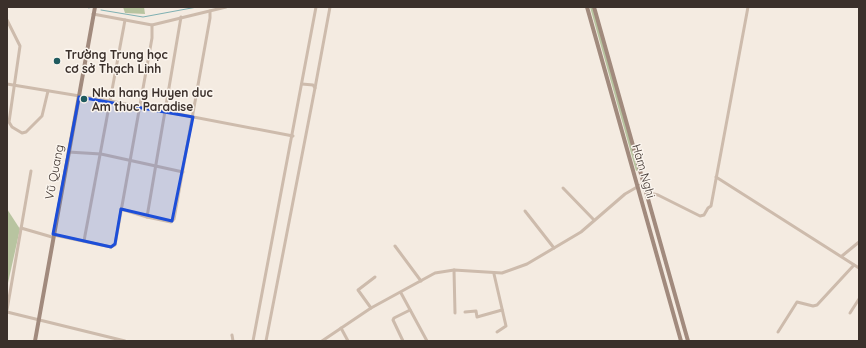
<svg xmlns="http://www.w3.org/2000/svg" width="866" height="348" font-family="Quicksand,sans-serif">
	<rect width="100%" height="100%" fill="#f4ebe1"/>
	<g fill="#b8c4a0">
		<path d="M123 7H144L145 14 125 13Z"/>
		<path d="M590 7H593L639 170 636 171Z"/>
		<path d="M7 209 20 229 8 283 7 281Z"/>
	</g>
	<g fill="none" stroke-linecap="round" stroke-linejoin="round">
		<g stroke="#7fb0b2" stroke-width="1">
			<path d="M86 7 89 8"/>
			<path d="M101 10 143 17 197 7"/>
		</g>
		<g stroke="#cdbbac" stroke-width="3">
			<path d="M93 14 152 25 226 7"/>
			<path d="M7 20 20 46 9 122 12 127 22 133 26 132 42 116 48 91"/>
			<path d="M7 84 110 101 293 136"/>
			<path d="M315 88 330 7"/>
			<path d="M68 152 101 154 183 172"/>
			<path d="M716 177 859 268"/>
			<path d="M563 188 594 220"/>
			<path d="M646 192 658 195 700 216 704 215 708 208 711 206 748 7"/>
			<path d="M121 209 147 217 171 222 174 219 210 18V11"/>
			<path d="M525 211 554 248"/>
			<path d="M147 217 181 17"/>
			<path d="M21 228 52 237"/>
			<path d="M54 235 111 247 115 245 152 38V25"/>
			<path d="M84 241 125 20"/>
			<path d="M395 246 421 281"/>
			<path d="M842 256 859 242"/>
			<path d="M454 270 455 313"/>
			<path d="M494 274 506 326 497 332"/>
			<path d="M401 293 427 341"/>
			<path d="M371 308 358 290 375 277"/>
			<path d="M7 310 31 171"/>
			<path d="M7 312 125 341"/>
			<path d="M465 312 476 311 477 317 502 310"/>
			<path d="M850 313 859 299"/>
			<path d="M341 328 348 341"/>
			<path d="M778 332 797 302 813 306 817 305 854 265"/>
			<path d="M232 335 233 341"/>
			<path d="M253 341 316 7"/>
			<path d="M266 341 315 88 313 85 302 84"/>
			<path d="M322 341 371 308 435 273 454 270 502 273 527 264 581 232 625 194 644 183"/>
			<path d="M403 341 393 320 394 318 410 310"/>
		</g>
		<g stroke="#a18a7d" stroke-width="4">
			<path d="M587 7 681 341"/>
			<path d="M594 7 688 341"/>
			<path d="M35 341 95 7"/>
		</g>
	</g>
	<path fill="#1d4ed8" fill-opacity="0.2" stroke="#1d4ed8" stroke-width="3" stroke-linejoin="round" d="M79 97 193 117 172 221 121 209 115 244 111 247 53 234Z"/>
	<g fill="#1f5a5e" stroke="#fbf5ee" stroke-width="1.5">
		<circle cx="57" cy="61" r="4"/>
		<circle cx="84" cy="99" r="4"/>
	</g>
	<g text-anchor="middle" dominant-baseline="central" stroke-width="3" stroke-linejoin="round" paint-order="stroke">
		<g font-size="12" font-weight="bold" fill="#3b302b" stroke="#fbf5ee" text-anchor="start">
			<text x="65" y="54">Trường Trung học<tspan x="65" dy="14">cơ sở Thạch Linh</tspan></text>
			<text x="92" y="92">Nha hang Huyen duc<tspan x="92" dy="14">Am thuc Paradise</tspan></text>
		</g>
		<g font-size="12" fill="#3b302b" stroke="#fbf5ee">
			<text transform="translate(644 171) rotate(74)">Hàm Nghi</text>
			<text transform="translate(54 172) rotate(-79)">Vũ Quang</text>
		</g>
	</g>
	<rect width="866" height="348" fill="none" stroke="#3b302b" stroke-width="16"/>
</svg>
